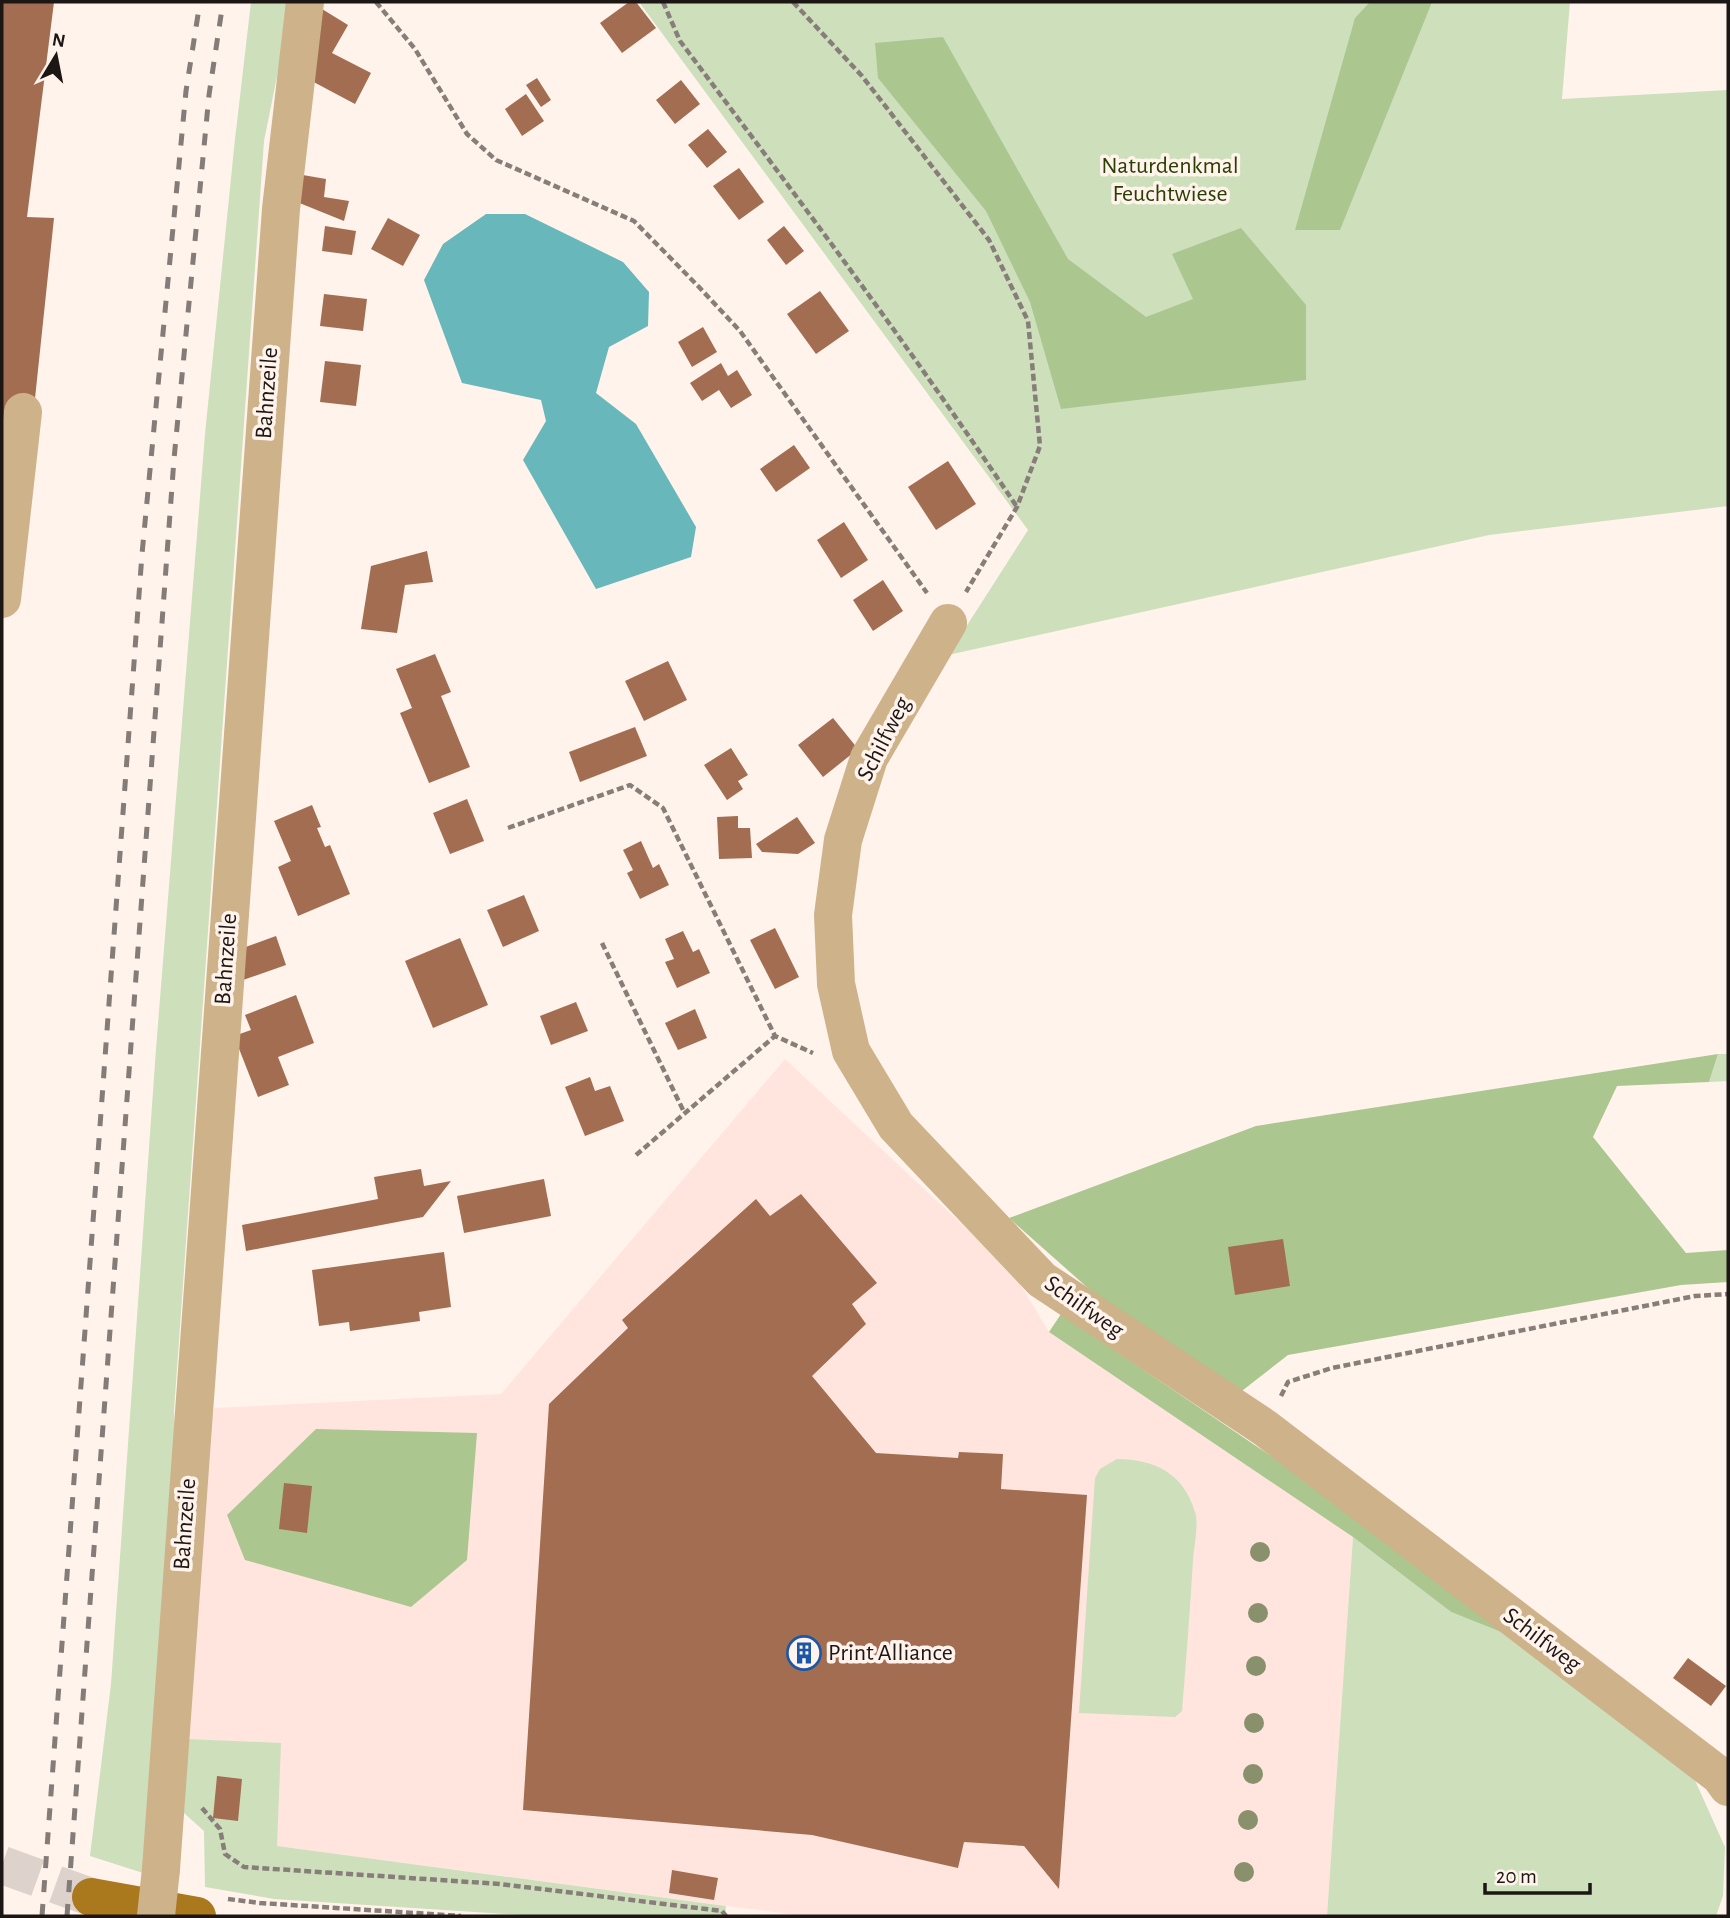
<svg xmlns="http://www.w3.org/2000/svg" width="1730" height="1918" font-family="'Alegreya Sans',sans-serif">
	<rect width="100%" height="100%" fill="#fff3ec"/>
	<path fill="#ffe5dd" d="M785 1059 1012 1271 1049 1332 1353 1537 1327 1916H803L276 1846 280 1744 187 1739 214 1408 501 1394Z"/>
	<g fill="#cedfbc">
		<path d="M251 2H292L264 141 174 1411 176 1496 143 1873 90 1856 111 1684 156 1049 205 434 235 139Z"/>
		<path d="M639 2H1570L1562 99 1728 90V506L1489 535 948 655 1028 530Z"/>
		<path d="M1718 1054H1728V1081L1709 1082Z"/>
		<path d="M1117 1459C1155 1459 1184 1474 1195 1512 1199 1523 1194 1547 1193 1560 1190 1611 1186 1661 1182 1711L1175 1717 1079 1713 1095 1478 1100 1469Z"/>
		<path d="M1353 1537 1451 1612 1516 1638 1685 1758 1725 1847 1723 1896 1716 1916H1327Z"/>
		<path d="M187 1739 281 1743 277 1846 726 1906 725 1916H539L274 1899 205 1887 204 1831 184 1813Z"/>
	</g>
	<g fill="#acc690">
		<path d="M1370 2H1432L1340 230H1295L1355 18Z"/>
		<path d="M943 37 1068 259 1146 317 1193 299 1172 254 1241 228 1306 305V380L1061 409 1030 302 986 211 878 78 875 43Z"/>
		<path d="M1718 1054 1709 1082 1617 1086 1593 1137 1686 1253 1728 1250V1282L1681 1285 1288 1355 1238 1394 1142 1336 1009 1218 1256 1126Z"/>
		<path d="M1061 1314 1453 1579 1516 1638 1451 1612 1353 1537 1049 1332Z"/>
		<path d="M316 1429 477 1433 467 1560 411 1607 245 1560 227 1515Z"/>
	</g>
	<path fill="#68b7ba" d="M486 214H525L623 262 649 292 648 326 609 347 596 393 636 424 696 527 691 557 596 589 523 460 546 421 541 400 462 383 424 280 443 244Z"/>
	<g fill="#a26d51">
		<path d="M2 2H54L27 217 54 218 34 408 2 469Z"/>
		<path d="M629 2H636L656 28 622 53 600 23Z"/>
		<path d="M322 9 348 25 332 53 371 73 355 104 308 79Z"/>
		<path d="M537 78 551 100 541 107 526 85Z"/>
		<path d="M681 80 700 104 675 124 656 100Z"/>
		<path d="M526 94 544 121 522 136 505 109Z"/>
		<path d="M708 129 727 152 707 168 688 145Z"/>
		<path d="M739 168 764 202 739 220 713 186Z"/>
		<path d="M297 174 326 179 324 197 349 201 344 221 292 200Z"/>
		<path d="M388 218 420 235 403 266 371 249Z"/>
		<path d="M325 226 356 231 352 255 322 251Z"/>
		<path d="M784 226 804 251 786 265 767 240Z"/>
		<path d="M820 291 849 331 816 354 787 314Z"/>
		<path d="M324 294 367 299 363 331 320 326Z"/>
		<path d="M703 327 717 352 692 367 678 342Z"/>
		<path d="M325 361 361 365 356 406 320 402Z"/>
		<path d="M721 363 728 376 737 370 752 395 731 408 719 390 702 401 690 383Z"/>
		<path d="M794 445 810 468 776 492 760 469Z"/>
		<path d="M948 461 976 504 936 530 908 487Z"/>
		<path d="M844 522 868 560 841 578 817 540Z"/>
		<path d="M427 551 433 582 405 585 397 633 361 629 371 566Z"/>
		<path d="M883 580 903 611 873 631 853 600Z"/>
		<path d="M435 654 451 692 441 696 470 767 429 783 400 713 412 708 396 669Z"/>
		<path d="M668 661 687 700 644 721 625 681Z"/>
		<path d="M833 718 858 749 823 777 798 745Z"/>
		<path d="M635 727 647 756 580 782 569 752Z"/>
		<path d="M731 748 748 775 738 781 743 789 727 800 704 765Z"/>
		<path d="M467 799 484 841 450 854 433 813Z"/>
		<path d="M312 805 321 827 317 828 325 847 330 845 350 894 298 916 278 867 291 861 274 821Z"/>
		<path d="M738 816V828H750L752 858 719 859 717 817Z"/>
		<path d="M797 817 815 843 798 854 762 852 756 844Z"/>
		<path d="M641 841 653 868 659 864 669 885 640 899 627 873 633 870 623 850Z"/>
		<path d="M524 895 539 931 503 947 487 910Z"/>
		<path d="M775 928 799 977 775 989 750 940Z"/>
		<path d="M683 931 693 952 699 949 710 973 677 988 665 962 674 959 665 939Z"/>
		<path d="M276 936 286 965 240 981V949Z"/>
		<path d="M460 938 488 1005 433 1028 405 961Z"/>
		<path d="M296 995 314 1043 278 1057 289 1085 258 1097 234 1036 251 1030 245 1015Z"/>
		<path d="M576 1002 588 1031 551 1045 540 1016Z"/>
		<path d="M695 1009 707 1038 678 1050 665 1023Z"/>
		<path d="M590 1077 595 1091 610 1086 624 1121 585 1136 565 1087Z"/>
		<path d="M421 1169 424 1186 451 1181 423 1217 246 1251 242 1225 378 1199 374 1177Z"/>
		<path d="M544 1179 551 1216 464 1233 457 1196Z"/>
		<path d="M801 1194 877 1283 852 1304 866 1324 812 1376 876 1453 958 1458 959 1452 1003 1454 1001 1489 1087 1495 1059 1889 1024 1846 964 1842 958 1868 812 1835 523 1810 549 1404 628 1328 622 1320 756 1199 770 1216Z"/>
		<path d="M1283 1239 1290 1286 1235 1295 1228 1247Z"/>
		<path d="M444 1252 451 1307 419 1312 420 1321 350 1331 349 1322 319 1326 312 1270Z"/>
		<path d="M284 1483 312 1486 307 1533 279 1529Z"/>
		<path d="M1688 1658 1726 1686 1711 1706 1673 1678Z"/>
		<path d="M217 1776 242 1779 238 1821 213 1818Z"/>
		<path d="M672 1870 718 1878 714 1900 669 1893Z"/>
	</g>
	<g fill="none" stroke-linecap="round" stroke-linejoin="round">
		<path stroke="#ddd2cc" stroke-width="38" stroke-dasharray="38 19" stroke-linecap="butt" d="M2 1865 91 1897"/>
		<g stroke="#877e7a" stroke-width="4.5" stroke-dasharray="7 3.5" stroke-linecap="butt">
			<path d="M376 2 415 49 467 134 496 160 634 221 698 286 740 331 927 593"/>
			<path d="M663 2 680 41C795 194 910 347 1017 507"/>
			<path d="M793 2 862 76 989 240 1028 321 1040 446 1017 507 966 592"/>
			<path d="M508 828 630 785 663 808 775 1036 813 1053"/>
			<path d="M602 943 684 1112"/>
			<path d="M636 1155 775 1036"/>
			<path d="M1281 1396 1288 1382 1332 1368 1695 1296 1728 1294"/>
			<path d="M202 1808 220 1829 225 1854 244 1867 500 1884 722 1911 726 1916"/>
			<path d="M228 1899 260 1903 461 1916"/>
		</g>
		<g stroke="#ceb28a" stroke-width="38">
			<path d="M2 599 23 412"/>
			<path d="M948 623 869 758 843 840 833 915 836 984 851 1051 896 1126 1042 1280 1265 1428 1720 1776 1728 1787"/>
			<path d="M161 1869 281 209 305 2"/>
		</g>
		<path stroke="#aa781d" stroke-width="38" d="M91 1897 197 1916"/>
		<g stroke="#847c78" stroke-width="5" stroke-dasharray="12 12" stroke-linecap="butt">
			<path d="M42 1916 142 554 186 91 200 2"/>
			<path d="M67 1916 174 459 209 95 223 2"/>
		</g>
		<path stroke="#ceb28a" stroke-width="38" d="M156 1916 161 1869"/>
	</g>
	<g fill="#89906c">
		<circle cx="1260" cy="1552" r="10"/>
		<circle cx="1258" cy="1613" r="10"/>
		<circle cx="1256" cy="1666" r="10"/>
		<circle cx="1254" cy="1723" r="10"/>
		<circle cx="1253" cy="1774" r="10"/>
		<circle cx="1248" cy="1820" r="10"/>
		<circle cx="1244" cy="1872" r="10"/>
	</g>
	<defs>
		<g id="building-ring" transform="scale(1.75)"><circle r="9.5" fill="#fff3ec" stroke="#1b57a8" stroke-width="1.5"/><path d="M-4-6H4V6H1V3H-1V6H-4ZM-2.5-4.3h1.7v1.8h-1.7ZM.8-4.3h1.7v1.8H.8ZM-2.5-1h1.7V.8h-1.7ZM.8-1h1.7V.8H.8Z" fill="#1b57a8"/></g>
	</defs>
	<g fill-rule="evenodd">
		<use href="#building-ring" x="804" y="1653"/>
	</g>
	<g text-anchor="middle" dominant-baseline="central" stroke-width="7" stroke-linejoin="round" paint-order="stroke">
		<g font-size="24" fill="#293f03" stroke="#fff3ec">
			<text x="1170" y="166">Naturdenkmal<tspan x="1170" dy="28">Feuchtwiese</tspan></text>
		</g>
		<g font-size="24" fill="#1c1715" stroke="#fff3ec">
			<text transform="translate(267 393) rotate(-86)">Bahnzeile</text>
			<text transform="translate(884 739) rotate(-63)">Schilfweg</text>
			<text transform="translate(226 959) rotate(-86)">Bahnzeile</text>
			<text transform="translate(1084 1307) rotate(35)">Schilfweg</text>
			<text transform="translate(185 1524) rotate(-86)">Bahnzeile</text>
			<text transform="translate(1542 1640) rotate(37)">Schilfweg</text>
		</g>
		<g font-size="24" fill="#1c1715" stroke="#fff3ec" text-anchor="start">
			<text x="828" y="1653">Print Alliance</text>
		</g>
	</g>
	<rect width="1730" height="1918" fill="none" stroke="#1c1715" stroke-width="7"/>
	<g transform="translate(56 56) rotate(10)" stroke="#fff3ec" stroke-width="5" paint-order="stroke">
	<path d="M0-5L12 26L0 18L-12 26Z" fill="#1c1715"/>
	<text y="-10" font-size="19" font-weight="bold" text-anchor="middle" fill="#1c1715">N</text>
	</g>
	<path d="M1485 1883v10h105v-10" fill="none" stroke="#1c1715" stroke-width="3.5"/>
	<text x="1496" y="1883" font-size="21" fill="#1c1715" stroke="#fff3ec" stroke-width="5" paint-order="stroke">20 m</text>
</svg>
